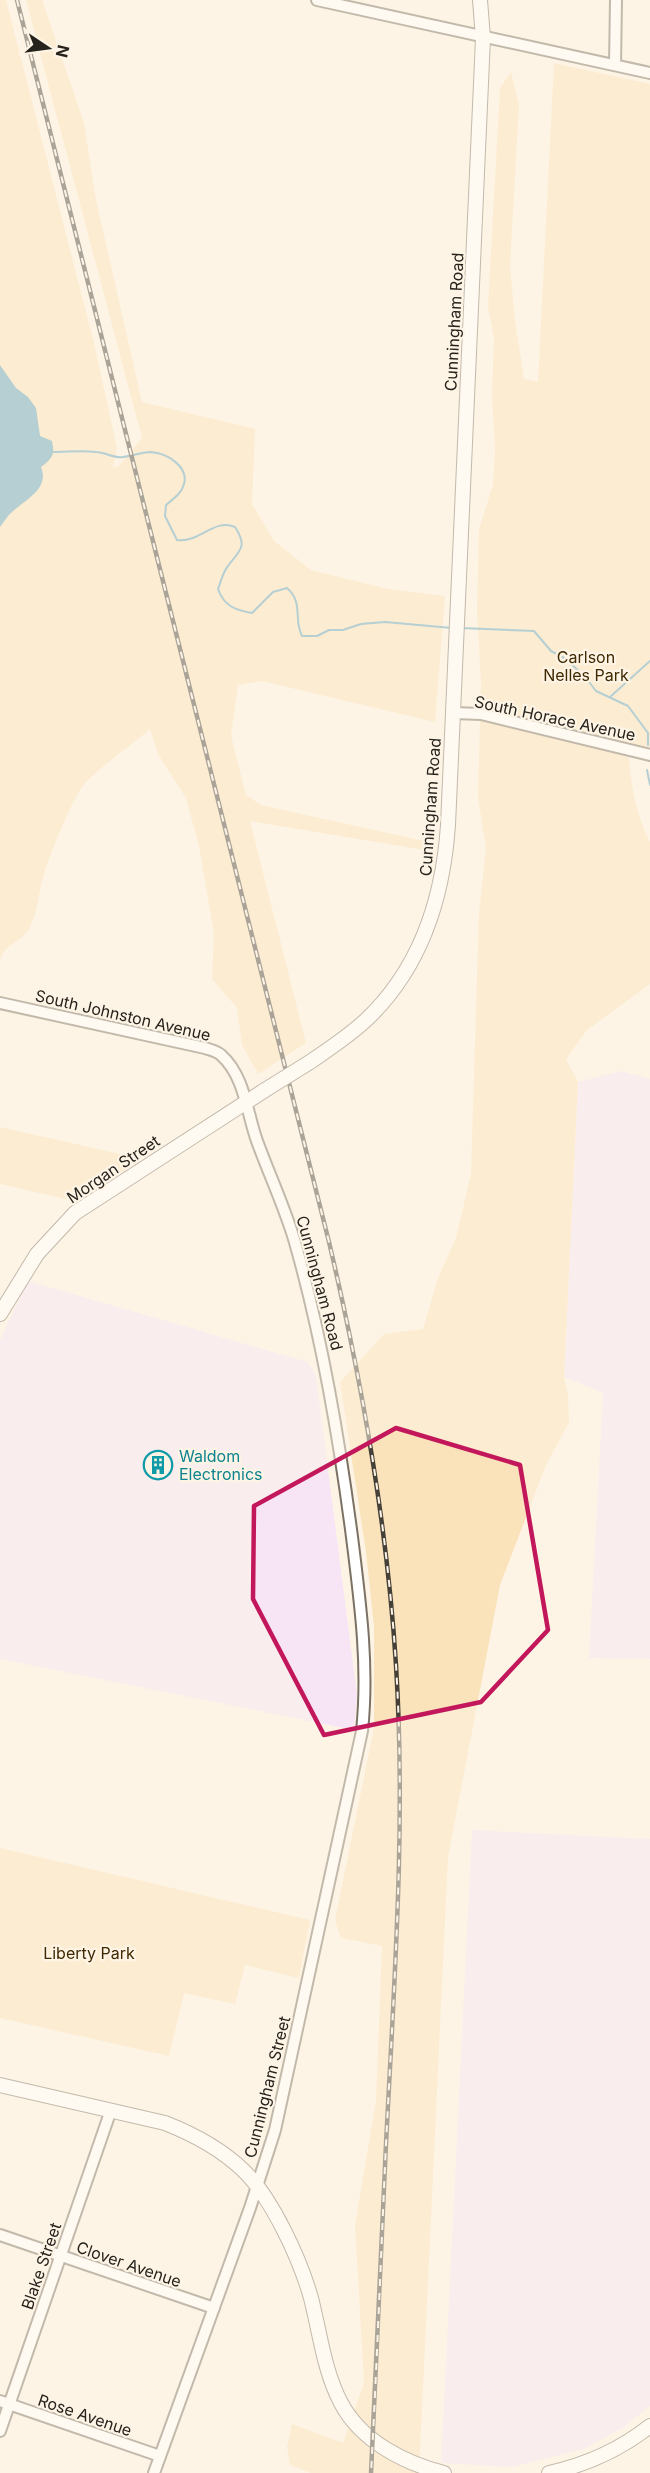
<svg xmlns="http://www.w3.org/2000/svg" width="650" height="2473" font-family="Inter,sans-serif">
	<rect width="100%" height="100%" fill="#fef4e5"/>
	<g fill="#f7e5f6">
		<path d="M621 1071 650 1079V1659L589 1658 603 1393 564 1377 578 1082Z"/>
		<path d="M28 1281 308 1362 316 1376 357 1695 354 1730 0 1659V1340Z"/>
		<path d="M472 1830 650 1839V2406L624 2427 584 2449 512 2467 441 2463Z"/>
	</g>
	<g fill="#fae2ba">
		<path d="M0 0H6L94 343 117 448 113 467 119 466 142 438 26 0H42L84 123 96 200 142 402 255 429 252 504 274 541 311 570 388 589 445 596 435 722 262 681 238 685 231 736 246 795 261 805 433 843 425 850 250 821 306 1043 258 1074 242 1045 237 1008 212 979 214 934 199 846 186 798 158 754 150 729C129 747 105 763 86 782 74 794 49 856 44 874 38 892 39 910 30 927 24 941 4 944 0 960Z"/>
		<path d="M554 63 650 84V748L627 743C631 779 633 809 650 842V984L587 1030 566 1059 578 1082 564 1377 568 1394 569 1422 546 1465 500 1585 448 1857 419 2473H311L290 2465 287 2447 292 2424 343 2443 364 2383 355 2225 376 2101 382 1946 341 1938 335 1920 374 1728V1626L366 1552 340 1382 384 1334 423 1329 438 1278 456 1238 471 1174 479 913 486 849 478 797 481 683 477 611 479 529 493 485 495 448 492 396 494 338 488 307 500 88 511 72 519 105 510 266 515 320 524 379 538 382Z"/>
		<path d="M0 1127 120 1154 125 1170 79 1202 0 1184Z"/>
		<path d="M0 1848 310 1920 299 1978 245 1965 235 2004 184 1993 169 2056 0 2018Z"/>
	</g>
	<path fill="#60a2bc" d="M0 365 16 388 28 397 36 408 40 436 52 441C55 454 53 458 41 467 50 489 25 500 12 512 7 516 4 522 0 527Z"/>
	<g fill="none" stroke-linecap="round" stroke-linejoin="round">
		<g stroke="#60a2bc" stroke-width="2">
			<path d="M54 452C67 452 82 450 96 452 105 452 115 459 123 457 133 456 141 452 151 452 166 453 189 466 184 484 182 493 173 499 166 505L165 516 177 540C201 543 213 518 235 527 248 547 240 550 228 566 223 572 221 581 218 589 224 606 235 610 252 613L273 592 287 588C304 603 293 619 302 636H317L329 630H343L361 624 385 622 452 628"/>
			<path d="M461 628 534 631 551 651 566 659 586 678 596 691 628 706 648 733V745"/>
			<path d="M610 697 650 661"/>
			<path d="M647 770 650 785"/>
		</g>
		<g stroke="#7b7265" stroke-width="14">
			<g id="minor">
				<path d="M317 0 650 73"/>
				<path d="M615 65 616 0"/>
				<path d="M453 713 481 714 650 755"/>
				<path d="M0 1003 205 1048C210 1050 217 1051 221 1055 245 1076 247 1114 257 1141 269 1174 284 1206 294 1239 322 1336 339 1437 352 1537 360 1601 369 1666 362 1731L275 2130 250 2208 154 2473"/>
				<path d="M0 2235 214 2308"/>
				<path d="M0 2401 160 2456"/>
				<path d="M0 2431 111 2110"/>
			</g>
		</g>
		<g stroke="#7b7265" stroke-width="16">
			<g id="major">
				<path d="M310 1062C329 1049 349 1036 366 1020 420 969 443 899 448 825L483 38 480 0"/>
				<path d="M0 1314 37 1254 75 1213 265 1090"/>
				<path d="M0 2085 165 2123C193 2134 221 2149 243 2170 272 2198 300 2259 311 2298 320 2333 324 2371 341 2403 361 2441 404 2463 444 2473"/>
				<path d="M549 2473C585 2465 621 2449 650 2426"/>
			</g>
		</g>
		<use href="#minor" stroke="#fff" stroke-width="10"/>
		<use href="#major" stroke="#fff" stroke-width="14"/>
		<g stroke="#454139" stroke-width="4.5">
			<path id="rail" d="M17 0 329 1242C362 1382 387 1522 396 1665 406 1825 394 1984 386 2144 381 2253 377 2363 371 2473"/>
		</g>
		<use href="#rail" stroke="#fef4e5" stroke-width="2" stroke-dasharray="7" stroke-linecap="butt"/>
		<g stroke="#7b7265" stroke-width="16" stroke-linecap="butt">
			<path id="major-bridge" d="M265 1090 310 1062"/>
		</g>
		<use href="#major-bridge" stroke="#fff" stroke-width="14"/>
	</g>
	<path d="M0 0H650V2473H0ZM396 1428 520 1465 548 1630 481 1702 324 1735 253 1599 254 1506Z" fill="#fef4e5" fill-opacity=".55" fill-rule="evenodd"/>
	<path fill="none" stroke="#c2185b" stroke-width="4.5" stroke-linejoin="round" d="M396 1428 520 1465 548 1630 481 1702 324 1735 253 1599 254 1506Z"/>
	<defs>
		<g id="building-ring" transform="scale(1.5)"><circle r="9.5" fill="#fef4e5" stroke="#0f9aa8" stroke-width="1.5"/><path d="M-4-6H4V6H1V3H-1V6H-4ZM-2.5-4.3h1.7v1.8h-1.7ZM.8-4.3h1.7v1.8H.8ZM-2.5-1h1.7V.8h-1.7ZM.8-1h1.7V.8H.8Z" fill="#0f9aa8"/></g>
	</defs>
	<g fill-rule="evenodd">
		<use href="#building-ring" x="158" y="1465"/>
	</g>
	<g text-anchor="middle" dominant-baseline="central" stroke-width="4.5" stroke-linejoin="round" paint-order="stroke">
		<g font-size="16" fill="#26231d" stroke="#fef4e5">
			<text transform="translate(454 322) rotate(-87)">Cunningham Road</text>
			<text transform="translate(555 718) rotate(12)">South Horace Avenue</text>
			<text transform="translate(430 807) rotate(-86)">Cunningham Road</text>
			<text transform="translate(123 1015) rotate(13)">South Johnston Avenue</text>
			<text transform="translate(113 1169) rotate(-34)">Morgan Street</text>
			<text transform="translate(320 1283) rotate(75)">Cunningham Road</text>
			<text transform="translate(267 2087) rotate(-76)">Cunningham Street</text>
			<text transform="translate(129 2264) rotate(19)">Clover Avenue</text>
			<text transform="translate(41 2266) rotate(-71)">Blake Street</text>
			<text transform="translate(85 2415) rotate(19)">Rose Avenue</text>
		</g>
		<g font-size="16" fill="#3f2900" stroke="#fef4e5">
			<text x="586" y="657">Carlson<tspan x="586" dy="18">Nelles Park</tspan></text>
			<text x="89" y="1953">Liberty Park</text>
		</g>
		<g font-size="16" fill="#0d838f" stroke="#fef4e5" text-anchor="start">
			<text x="179" y="1456">Waldom<tspan x="179" dy="18">Electronics</tspan></text>
		</g>
	</g>
	<g transform="translate(48 48) rotate(103)" stroke="#fef4e5" stroke-width="4.5" paint-order="stroke">
	<path d="M0-4.5L10 22L0 15L-10 22Z" fill="#26231d"/>
	<text y="-9" font-size="16" font-weight="bold" text-anchor="middle" fill="#26231d">N</text>
	</g>
</svg>
